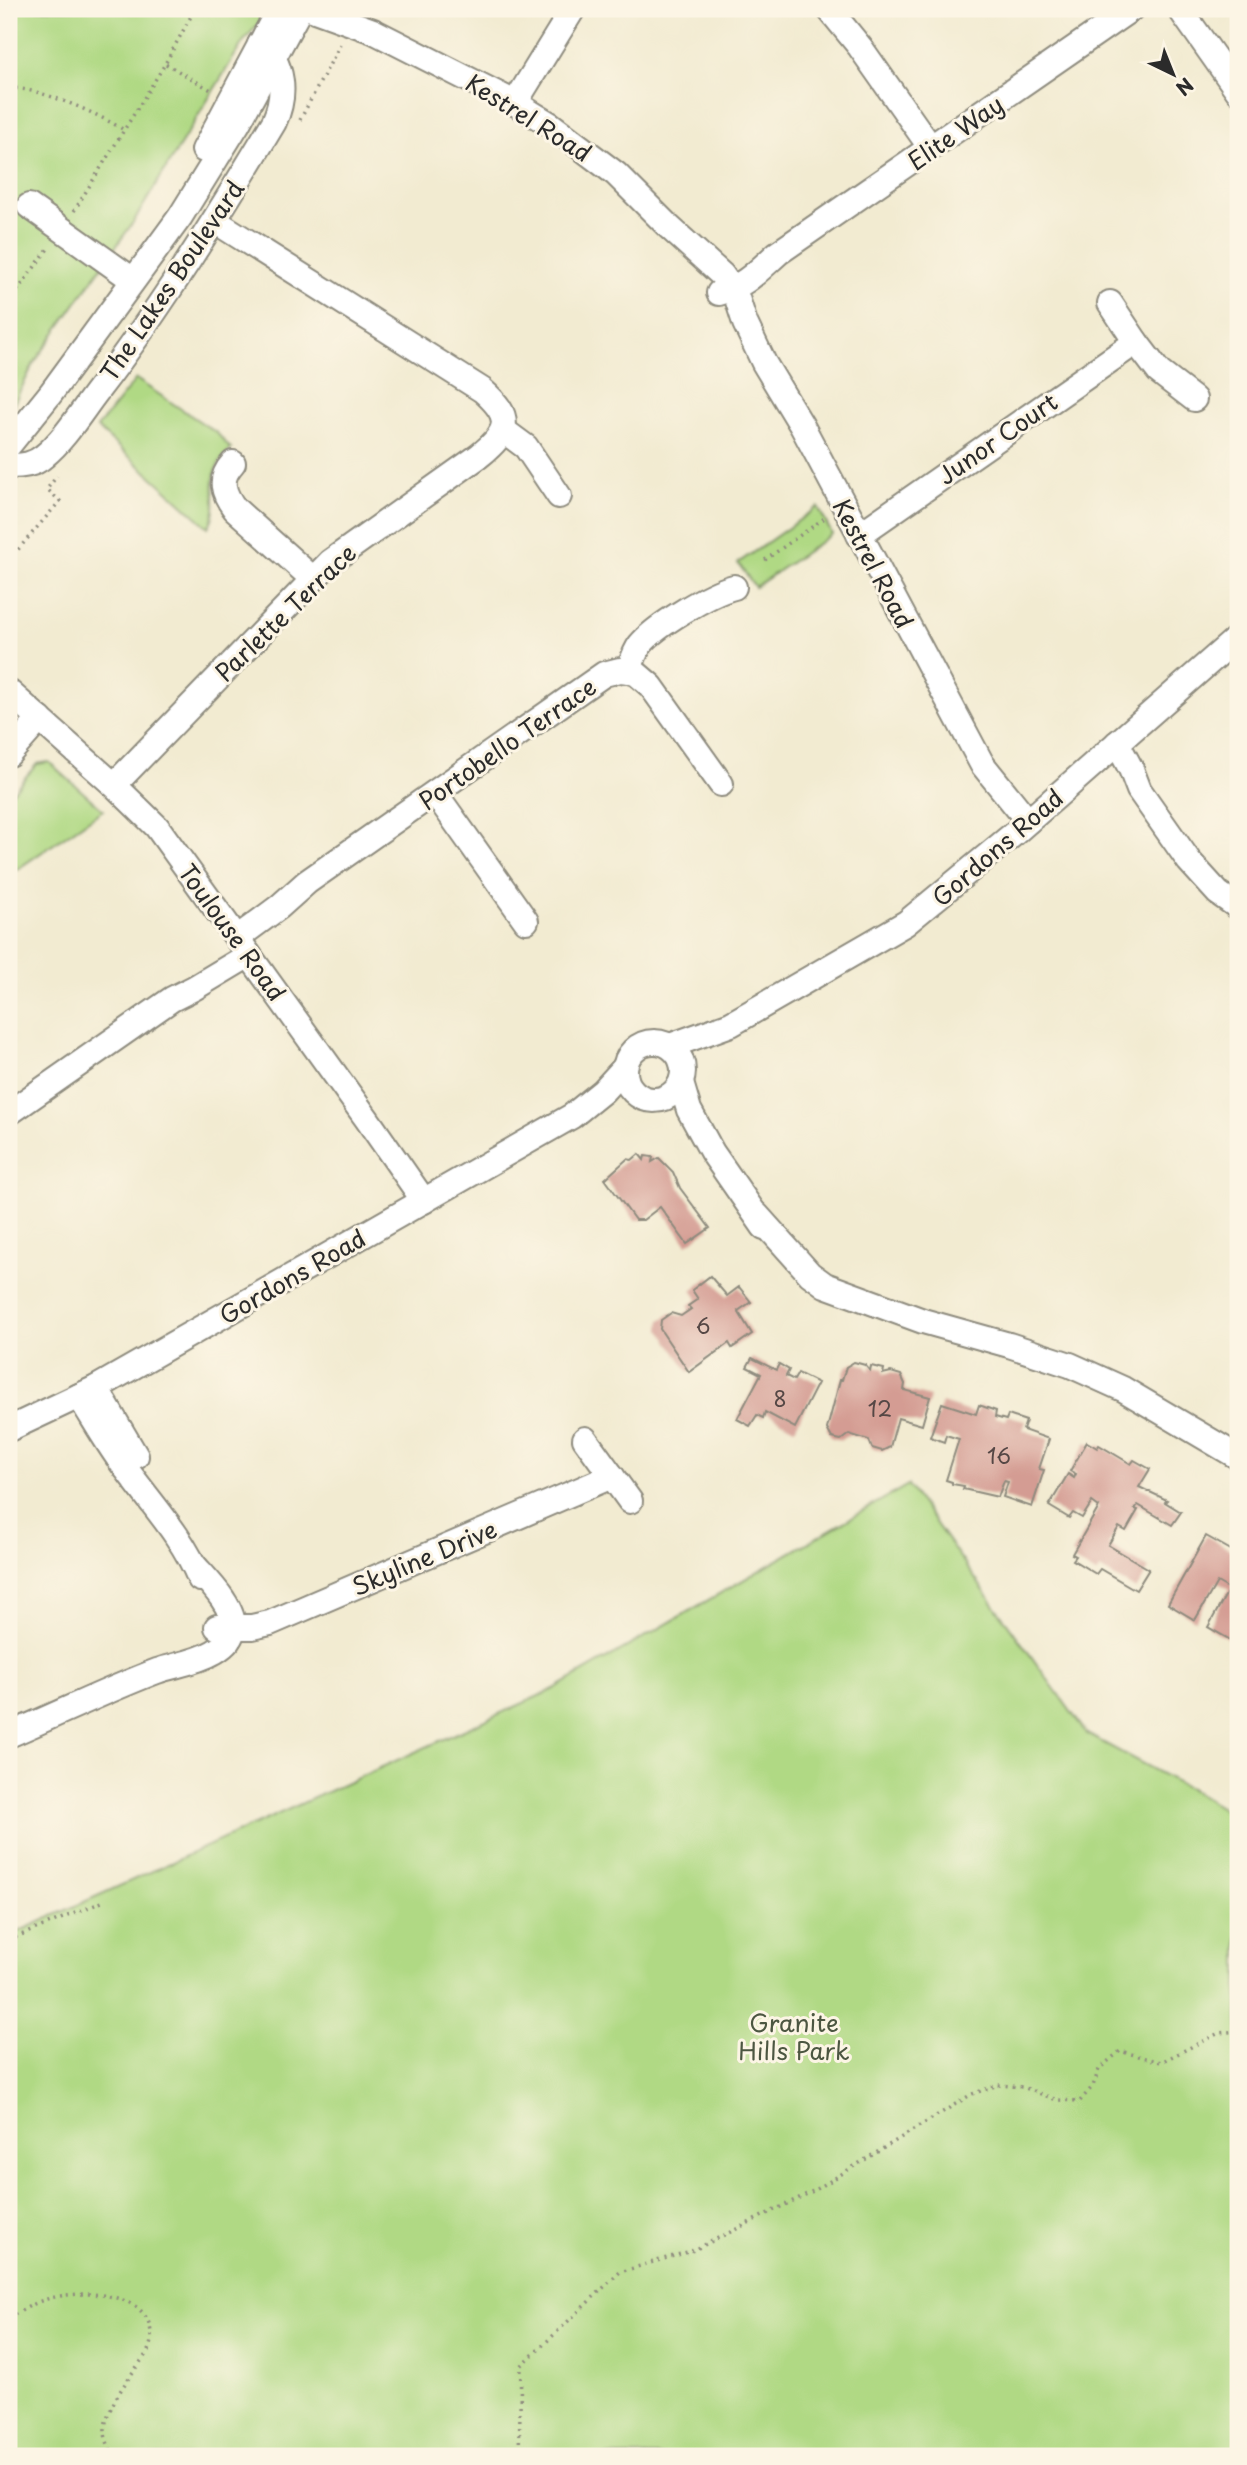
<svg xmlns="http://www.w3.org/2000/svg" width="1247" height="2465" font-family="'Playpen Sans',sans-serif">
	<rect width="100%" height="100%" fill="#fcf5e5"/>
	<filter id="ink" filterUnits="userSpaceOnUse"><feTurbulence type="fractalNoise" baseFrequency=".0143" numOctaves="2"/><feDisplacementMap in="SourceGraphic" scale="14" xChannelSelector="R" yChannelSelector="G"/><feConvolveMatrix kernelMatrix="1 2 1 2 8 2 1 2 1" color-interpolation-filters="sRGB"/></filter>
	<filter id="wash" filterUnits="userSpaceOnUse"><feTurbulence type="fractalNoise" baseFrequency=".00686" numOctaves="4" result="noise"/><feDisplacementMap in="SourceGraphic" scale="28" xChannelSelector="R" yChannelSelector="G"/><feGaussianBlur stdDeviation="1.57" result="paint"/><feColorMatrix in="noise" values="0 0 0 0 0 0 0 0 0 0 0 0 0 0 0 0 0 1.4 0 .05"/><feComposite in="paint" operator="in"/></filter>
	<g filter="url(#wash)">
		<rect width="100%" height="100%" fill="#f2ebd1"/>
		<g fill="#b0d984" stroke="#6e8258" stroke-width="2">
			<path d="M9 9H271L243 42 134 221 34 363 9 413Z"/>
			<path d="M136 379 217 433 231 449C198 480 225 501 208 527L97 428Z"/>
			<path d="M818 507 832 534 755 587 738 563Z"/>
			<path d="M49 762 103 810 16 870 9 860V796L37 764Z"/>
			<path d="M908 1485 1087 1734 1188 1788 1238 1818V2456H9V1936L552 1690Z"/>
		</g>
		<g id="blocks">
			<g fill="#d49c93">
				<path d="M639 1154 644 1160 645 1156 653 1157 652 1162 659 1158 673 1172 680 1188 710 1228 687 1244 660 1207 643 1220H635L605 1179 627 1159 632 1160Z"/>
				<path d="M710 1276 727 1296 739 1287 751 1302 738 1311 752 1334 732 1348 729 1343 689 1372 660 1329 661 1320 671 1313 681 1316 691 1309 688 1306 698 1299 692 1290Z"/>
				<path d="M752 1358 776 1370 779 1364 789 1370 786 1376 794 1380 798 1373 818 1383 795 1428 765 1412 763 1418 757 1415 750 1426 737 1419 761 1374 747 1367Z"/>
				<path d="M854 1362 865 1365 870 1371 871 1366 884 1369 883 1374 891 1372 901 1375 905 1384 904 1390 930 1397 922 1425 898 1418 890 1447 882 1451 872 1448 869 1440 849 1434 841 1440 832 1438 827 1429 840 1380H842L846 1367Z"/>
				<path d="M942 1403 976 1414 979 1405 996 1411 995 1417 1006 1420 1008 1415 1026 1421 1023 1430 1049 1439 1039 1469 1044 1470 1032 1507 1003 1497 1008 1482 1004 1481 998 1497 963 1489 964 1486 952 1484V1482L946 1480 959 1439 946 1435 944 1442 930 1437Z"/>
				<path d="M1087 1442 1097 1448 1099 1445 1131 1464 1134 1460 1150 1469 1139 1487 1167 1500 1165 1502 1181 1512 1172 1525 1138 1505 1135 1509 1138 1510 1126 1531 1119 1527 1108 1545 1149 1569 1136 1590 1100 1569 1096 1574 1073 1560 1076 1556 1072 1554 1099 1507 1092 1502 1082 1518 1073 1513 1069 1518 1049 1506 1068 1474 1074 1478 1076 1474 1070 1471Z"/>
				<path d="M1206 1536 1238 1554V1639L1236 1643 1208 1627 1229 1589 1217 1582 1195 1620 1168 1604Z"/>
			</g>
		</g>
	</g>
	<g filter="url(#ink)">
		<use href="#blocks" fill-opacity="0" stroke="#8e8b7e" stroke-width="2"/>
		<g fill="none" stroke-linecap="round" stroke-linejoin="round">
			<g stroke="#8e8b7e" stroke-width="28">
				<g id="minor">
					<path d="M312 9 373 31 515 103 551 125 616 174 669 227 722 275 736 295 745 323 764 363 802 426 982 764 1028 821"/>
					<path d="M829 9 860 47 931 148"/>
					<path d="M1180 9 1238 91"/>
					<path d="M515 103 573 9"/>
					<path d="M204 150 279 9"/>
					<path d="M29 206 133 280"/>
					<path d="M719 293C744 287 759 270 778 253L1131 9"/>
					<path d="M1110 303 1136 342"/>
					<path d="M503 430 526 447 559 496"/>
					<path d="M9 445 51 393 180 217 237 125 300 9"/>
					<path d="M233 463C218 479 223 493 235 509L313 579"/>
					<path d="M9 466C22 466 34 465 44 456 65 439 81 412 98 390 163 305 219 214 274 122 286 96 285 63 260 44"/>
					<path d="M859 535 1136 342 1159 372 1194 399"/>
					<path d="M629 671 637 674 651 686 721 784"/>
					<path d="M9 692 114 785 157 827 367 1119 424 1201"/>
					<path d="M1117 743 1131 769 1139 790 1189 861 1218 893 1238 907"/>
					<path d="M9 754 40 719"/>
					<path d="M114 785 330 562 479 456C510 431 513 417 482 390L215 221"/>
					<path d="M435 793 526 921"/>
					<path d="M237 938 279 907 307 882 604 674 620 670 629 671C632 662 634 653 640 645 655 626 710 593 734 587"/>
					<circle cx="654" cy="1071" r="29"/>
					<path d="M670 1046 731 1024 906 923 1016 832 1238 637"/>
					<path d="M681 1083 689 1110 712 1152 764 1227"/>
					<path d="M9 1113 172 999 194 988 249 955"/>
					<path d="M757 1215 810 1274 825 1285 923 1321 1009 1345 1070 1365 1123 1389 1238 1457"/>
					<path d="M96 1388 136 1456"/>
					<path d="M79 1396C95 1421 109 1447 127 1470 154 1507 182 1536 200 1579"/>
					<path d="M9 1429 96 1388 572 1116 603 1091 624 1068"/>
					<path d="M585 1439 630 1501"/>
					<path d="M217 1627H252L270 1623 612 1476"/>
					<path d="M9 1735C58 1714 107 1690 157 1671 175 1665 197 1662 214 1652 223 1647 232 1639 233 1628 235 1607 207 1580 194 1565"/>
				</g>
			</g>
			<g stroke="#8e8b7e" stroke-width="3.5" stroke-dasharray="2 5" stroke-linecap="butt">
				<path d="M166 64 211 90"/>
				<path d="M9 88C40 88 97 113 124 130"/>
				<path d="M300 120 341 43"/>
				<path d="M74 211 165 64 195 9"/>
				<path d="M9 302 50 246"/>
				<path d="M9 560 60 501 47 489 57 476"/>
				<path d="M765 560 826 517"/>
				<path d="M9 1940 102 1902"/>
				<path d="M9 2318C21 2311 33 2303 47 2299 80 2289 155 2290 151 2340 150 2352 142 2359 136 2368 125 2383 104 2413 105 2431 105 2440 110 2448 114 2456"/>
				<path d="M519 2456 521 2366 620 2272 694 2250 817 2189 972 2094 998 2085 1023 2087 1057 2100 1080 2101 1093 2086 1099 2069 1120 2051 1161 2062 1219 2033 1238 2031"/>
			</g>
			<use href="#minor" stroke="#fff" stroke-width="24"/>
		</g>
	</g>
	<g text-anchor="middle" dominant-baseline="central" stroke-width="6" stroke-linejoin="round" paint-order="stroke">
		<g font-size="21" fill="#554745">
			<text x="703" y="1325">6</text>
			<text x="780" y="1398">8</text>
			<text x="880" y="1408">12</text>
			<text x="999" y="1455">16</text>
		</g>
		<g font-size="24" fill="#2b2b2b" stroke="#fcf5e5">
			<text transform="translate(529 117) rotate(32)">Kestrel Road</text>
			<text transform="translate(955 132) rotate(-35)">Elite Way</text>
			<text transform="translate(171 280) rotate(-56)">The Lakes Boulevard</text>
			<text transform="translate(997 438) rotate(-35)">Junor Court</text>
			<text transform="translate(874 563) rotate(62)">Kestrel Road</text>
			<text transform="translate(285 612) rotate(-44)">Parlette Terrace</text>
			<text transform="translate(507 743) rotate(-35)">Portobello Terrace</text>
			<text transform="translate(997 847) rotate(-41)">Gordons Road</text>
			<text transform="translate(233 932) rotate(54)">Toulouse Road</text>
			<text transform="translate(292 1276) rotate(-30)">Gordons Road</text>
			<text transform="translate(424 1557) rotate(-23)">Skyline Drive</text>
		</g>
		<g font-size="24" fill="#4c5641" stroke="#fcf5e5">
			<text x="794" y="2022">Granite<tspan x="794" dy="28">Hills Park</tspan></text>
		</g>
	</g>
	<rect width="1247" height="2465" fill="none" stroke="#fcf5e5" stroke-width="35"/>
	<g transform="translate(1173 74) rotate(137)" stroke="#fcf5e5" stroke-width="5" paint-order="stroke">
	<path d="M0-5L12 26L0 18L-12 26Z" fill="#2b2b2b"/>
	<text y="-10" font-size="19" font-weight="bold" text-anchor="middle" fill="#2b2b2b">N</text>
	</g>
</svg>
